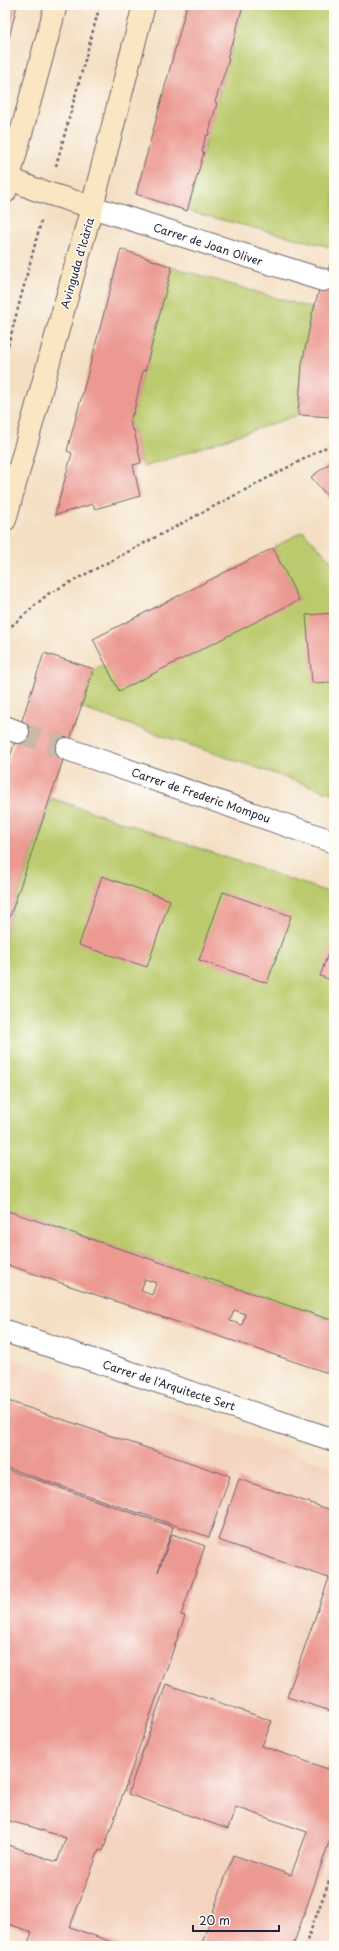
<svg xmlns="http://www.w3.org/2000/svg" width="339" height="1951" font-family="'Playpen Sans',sans-serif">
	<rect width="100%" height="100%" fill="#fdfcf7"/>
	<filter id="ink" filterUnits="userSpaceOnUse"><feTurbulence type="fractalNoise" baseFrequency=".025" numOctaves="2"/><feDisplacementMap in="SourceGraphic" scale="8" xChannelSelector="R" yChannelSelector="G"/><feConvolveMatrix kernelMatrix="1 2 1 2 8 2 1 2 1" color-interpolation-filters="sRGB"/></filter>
	<filter id="wash" filterUnits="userSpaceOnUse"><feTurbulence type="fractalNoise" baseFrequency=".012" numOctaves="4" result="noise"/><feDisplacementMap in="SourceGraphic" scale="16" xChannelSelector="R" yChannelSelector="G"/><feGaussianBlur stdDeviation="0.9" result="paint"/><feColorMatrix in="noise" values="0 0 0 0 0 0 0 0 0 0 0 0 0 0 0 0 0 1.4 0 .05"/><feComposite in="paint" operator="in"/></filter>
	<g filter="url(#wash)">
		<rect width="100%" height="100%" fill="#f4dfc3"/>
		<path fill="#f4d3c0" d="M5 1356 334 1467V1946H5Z"/>
		<g fill="#bbca6c" stroke="#6e7654">
			<path d="M243 5H334V248L187 211Z"/>
			<path d="M172 267 314 309 302 364 298 415 144 467 141 463 134 430H132L130 421 132 414H133L143 370H145Z"/>
			<path d="M303 531 334 564V794L81 708 94 669 299 600 273 548Z"/>
			<path d="M51 798 334 894V1321L5 1210V932Z"/>
		</g>
		<g id="blocks">
			<g fill="#ec9992" fill-rule="evenodd">
				<path d="M5 5H17L6 51 5 50Z"/>
				<path d="M187 5H242L241 9H242L233 43 232 42 227 58 229 59 215 102 217 103 208 136 206 135 202 152H204L187 211 136 194Z"/>
				<path d="M121 249 172 267 145 371 143 370 133 415 132 414 130 421 132 430H134L141 463 133 465 140 496 95 509 93 504 55 515 72 453 67 451Z"/>
				<path d="M334 255V417L298 415 302 364 312 315 319 290Z"/>
				<path d="M334 460V504L311 477Z"/>
				<path d="M273 548 299 600 119 691 93 639Z"/>
				<path d="M334 613V682L312 683 306 615Z"/>
				<path d="M44 653 94 669 5 931V772Z"/>
				<path d="M102 876 170 900 147 967 79 945Z"/>
				<path d="M223 892 291 916 267 983 199 960Z"/>
				<path d="M334 937V981L320 976Z"/>
				<path d="M5 1210 334 1321V1375L5 1264ZM145 1279 156 1283 152 1295 141 1291ZM234 1310 245 1314 242 1325 230 1321Z"/>
				<path d="M5 1400 230 1476 209 1537 5 1467Z"/>
				<path d="M5 1469 173 1527 158 1572 172 1534 205 1546 181 1615 185 1616 103 1851 99 1850 70 1927 123 1946H27L32 1932 5 1923V1844L57 1862 66 1838 32 1827 5 1820Z"/>
				<path d="M239 1479 334 1511V1712L287 1697 329 1578 218 1540Z"/>
				<path d="M166 1684 272 1721 262 1746 328 1769 334 1753V1828L293 1946H201L233 1855 291 1875 307 1832 236 1807 228 1829 128 1794Z"/>
			</g>
		</g>
	</g>
	<g filter="url(#ink)">
		<use href="#blocks" fill-opacity="0" stroke="#6c646b" stroke-width="1"/>
		<g fill="none" stroke-linecap="round" stroke-linejoin="round">
			<path stroke="#cab9a8" stroke-width="22" stroke-dasharray="22 11" stroke-linecap="butt" d="M18 732 67 749"/>
			<g stroke="#6c646b" stroke-width="24">
				<g id="street">
					<path d="M92 207 323 280"/>
					<path d="M5 727 18 732"/>
					<path d="M67 749 334 842"/>
					<path d="M5 1331 334 1440"/>
				</g>
			</g>
			<g stroke="#6c646b" stroke-width="24">
				<g id="secondary">
					<path d="M9 178 34 189 92 207"/>
					<path d="M5 192 56 5"/>
					<path d="M5 520 92 207 144 5"/>
				</g>
			</g>
			<g stroke="#6c646b" stroke-width="2.5" stroke-dasharray="3 3" stroke-linecap="butt">
				<path d="M56 166 100 5"/>
				<path d="M5 357 42 218"/>
				<path d="M7 630 48 594 334 443"/>
				<path d="M305 1946 334 1868"/>
			</g>
			<use href="#street" stroke="#fff" stroke-width="22"/>
			<use href="#secondary" stroke="#fbe6c4" stroke-width="22"/>
		</g>
	</g>
	<g text-anchor="middle" dominant-baseline="central" stroke-width="3" stroke-linejoin="round" paint-order="stroke">
		<g font-size="11" fill="#22223b" stroke="#fdfcf7">
			<text transform="translate(208 244) rotate(18)">Carrer de Joan Oliver</text>
			<text transform="translate(77 263) rotate(-74)">Avinguda d'Icària</text>
			<text transform="translate(201 795) rotate(19)">Carrer de Frederic Mompou</text>
			<text transform="translate(169 1385) rotate(18)">Carrer de l'Arquitecte Sert</text>
		</g>
	</g>
	<rect width="339" height="1951" fill="none" stroke="#fdfcf7" stroke-width="20"/>
	<path d="M193 1925v6h86v-6" fill="none" stroke="#22223b" stroke-width="2"/>
	<text x="199" y="1925" font-size="12" fill="#22223b" stroke="#fdfcf7" stroke-width="3" paint-order="stroke">20 m</text>
</svg>
